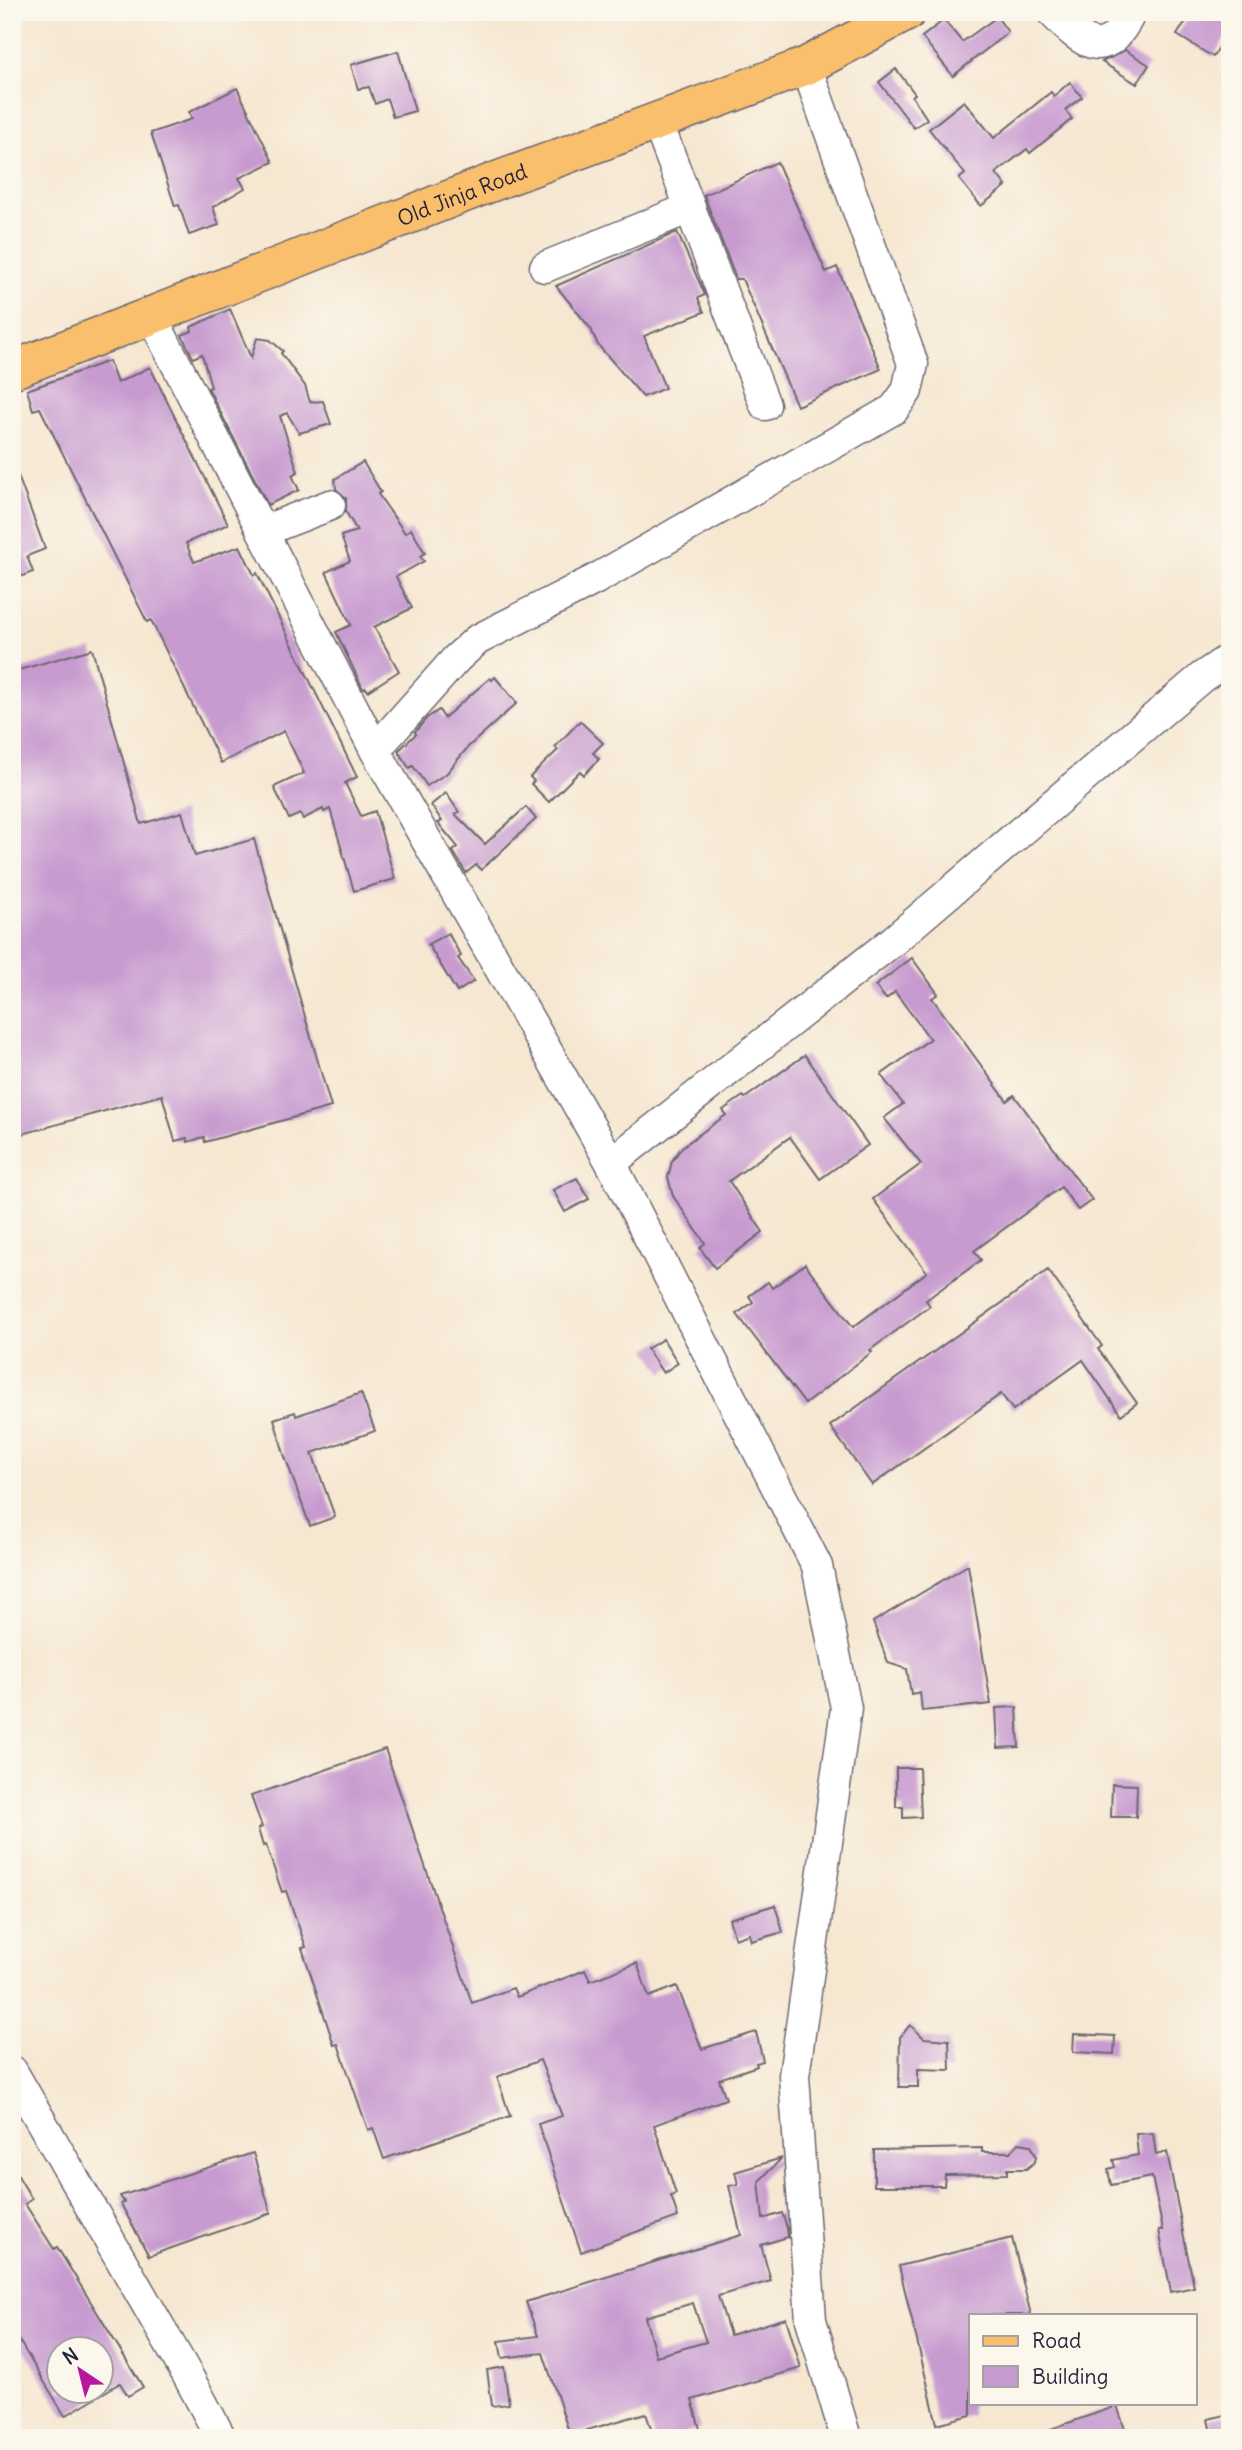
<svg xmlns="http://www.w3.org/2000/svg" width="1242" height="2450" font-family="Delius,sans-serif">
	<rect width="100%" height="100%" fill="#fbf7ec"/>
	<filter id="ink" filterUnits="userSpaceOnUse"><feTurbulence type="fractalNoise" baseFrequency=".0143" numOctaves="2"/><feDisplacementMap in="SourceGraphic" scale="14" xChannelSelector="R" yChannelSelector="G"/><feConvolveMatrix kernelMatrix="1 2 1 2 8 2 1 2 1" color-interpolation-filters="sRGB"/></filter>
	<filter id="wash" filterUnits="userSpaceOnUse"><feTurbulence type="fractalNoise" baseFrequency=".00686" numOctaves="4" result="noise"/><feDisplacementMap in="SourceGraphic" scale="28" xChannelSelector="R" yChannelSelector="G"/><feGaussianBlur stdDeviation="1.57" result="paint"/><feColorMatrix in="noise" values="0 0 0 0 0 0 0 0 0 0 0 0 0 0 0 0 0 1.4 0 .05"/><feComposite in="paint" operator="in"/></filter>
	<g filter="url(#wash)">
		<rect width="100%" height="100%" fill="#f6e7d1"/>
		<g id="blocks">
			<g fill="#c89bd0" fill-rule="evenodd">
				<path d="M1192 12H1219L1230 19V30L1213 57 1177 35Z"/>
				<path d="M997 17 1008 32 953 76 922 37 944 20 962 42Z"/>
				<path d="M1125 50 1149 65 1137 84 1102 62Z"/>
				<path d="M398 51 415 111 393 117 387 99 375 104 369 87 358 89 351 65Z"/>
				<path d="M896 69 915 94 912 96 927 119 914 128 879 82Z"/>
				<path d="M1070 82 1082 97 1065 110 1072 119 1030 153 1027 149 996 173 1006 186 981 206 959 179 965 174 929 129 964 101 994 138 1051 92 1054 96Z"/>
				<path d="M237 88 273 162 239 178 245 188 213 207 219 225 189 235 179 205 175 206 151 133 192 119 189 112Z"/>
				<path d="M777 162 826 272 837 267 881 369 797 406 742 279H736L704 195Z"/>
				<path d="M677 232 705 295 698 298 704 312 644 336 665 388 643 397 598 345 591 329 556 286Z"/>
				<path d="M230 309 251 358 257 338 270 340 283 351 281 353 305 386 310 402 323 401 331 424 299 433 287 413 280 416 298 472 292 475 299 490 268 505 208 388 211 387 202 354 193 358 182 335 192 331 191 327Z"/>
				<path d="M109 361 117 383 150 367 228 524 186 543 194 562 240 546 254 575 257 573 357 777 345 783 361 816 375 811 395 879 354 891 330 809 324 812 323 809 303 819 300 814 289 819 274 787 304 773 284 731 221 763 151 620 147 622 40 408 33 410 27 390Z"/>
				<path d="M363 462 381 492 378 494 405 533 411 529 425 553 420 556 424 561 396 577 412 608 374 627 399 671 368 691 366 688 363 689 336 632 351 625 326 572 350 561 341 536 357 531 346 512V498L336 489 335 479Z"/>
				<path d="M14 465 45 549 27 556 33 572 12 580V466Z"/>
				<path d="M92 649 141 824 182 812 195 856 254 839 331 1107 205 1142 204 1137 188 1142 187 1138 175 1141 162 1095 12 1137V672Z"/>
				<path d="M495 677 517 703 468 747 447 773 427 786 413 766 409 768 398 751 416 734 415 732 427 718 439 710 444 718 490 678 492 680Z"/>
				<path d="M580 721 603 743 593 753 599 759 584 775 580 771 549 802 531 784 534 781 530 777 558 750 555 747Z"/>
				<path d="M446 793 459 812 455 814 485 844 526 807 536 819 481 870 476 865 466 873 453 851 458 847 438 823 442 821 431 805Z"/>
				<path d="M448 933 461 956 458 958 474 981 457 992 428 944Z"/>
				<path d="M912 958 938 994 932 998 1007 1101 1014 1095 1092 1200 1078 1210 1061 1187 974 1251 981 1260 926 1300 930 1306 870 1350 872 1352 805 1404 737 1314 753 1302 749 1296 768 1282 772 1288 805 1264 853 1327 927 1272 873 1199 921 1164 884 1118 903 1104 881 1075 930 1039 895 992 886 999 875 986Z"/>
				<path d="M805 1055 868 1145 820 1179 790 1137 729 1181 763 1232 715 1268 700 1248 705 1243 673 1196 668 1177 672 1161 682 1147 726 1115 723 1110 743 1096 745 1098Z"/>
				<path d="M577 1178 589 1199 565 1212 553 1190Z"/>
				<path d="M1048 1270 1102 1346 1098 1349 1137 1403 1121 1415 1083 1360 1013 1410 1001 1394 872 1485 830 1426Z"/>
				<path d="M663 1339 678 1363 663 1373 647 1349Z"/>
				<path d="M361 1393 375 1431 312 1453 335 1517 310 1526 284 1454 274 1419 295 1412 296 1416Z"/>
				<path d="M968 1565 991 1704 922 1711 920 1692 911 1694 907 1669 888 1663 873 1622Z"/>
				<path d="M1017 1707 1019 1747 998 1748 996 1708Z"/>
				<path d="M385 1749 472 2003 513 1988 517 1997 585 1970 590 1981 637 1963 649 1997 677 1986 702 2049 756 2032 763 2061 756 2063 757 2066 719 2079 726 2099 654 2125 676 2194 671 2196 678 2217 581 2252 538 2124 562 2116 540 2060 497 2077 510 2116 384 2159 373 2128 368 2130 338 2044 334 2045 302 1948 306 1947 286 1891 282 1892 266 1845 263 1846 258 1829 262 1827 251 1796Z"/>
				<path d="M896 1768H919L921 1817 903 1818V1807H896Z"/>
				<path d="M1112 1784 1137 1785 1136 1817H1111Z"/>
				<path d="M775 1905 783 1932 751 1941 749 1934 735 1939 729 1919Z"/>
				<path d="M910 2025 924 2038 949 2040 950 2070 918 2069V2087H899L900 2037Z"/>
				<path d="M1074 2034 1115 2036 1114 2054 1073 2052Z"/>
				<path d="M1153 2133 1156 2155 1167 2152 1194 2287 1171 2292 1159 2230H1163L1152 2177 1111 2185 1108 2169 1115 2167 1113 2160 1138 2155 1136 2134Z"/>
				<path d="M1019 2143 1031 2145 1036 2156 1035 2162 1026 2169H1007V2174L945 2175 944 2186H874V2150L982 2148V2152H1010Z"/>
				<path d="M253 2153 271 2213 149 2256 121 2204 124 2202 120 2196Z"/>
				<path d="M782 2158 759 2181 763 2219 782 2213 787 2228 788 2237 761 2245 771 2281 718 2296 730 2335 786 2318 801 2368 692 2400 700 2429 672 2438H654L646 2413 570 2435 543 2353 502 2358 499 2341 538 2336 526 2302 741 2235 729 2186 738 2184 735 2172ZM693 2303 706 2342 656 2356 645 2317Z"/>
				<path d="M12 2166 32 2199 25 2204 54 2249 57 2247 143 2387 128 2396 120 2383 65 2416 12 2329ZM60 2348H102V2390H60Z"/>
				<path d="M1012 2238 1031 2315H971V2415L937 2424 899 2266Z"/>
				<path d="M504 2367 509 2404 492 2406 487 2370Z"/>
				<path d="M1117 2406 1128 2438H1034L1033 2435Z"/>
				<path d="M1230 2414V2438H1212L1208 2419Z"/>
			</g>
		</g>
	</g>
	<g filter="url(#ink)">
		<use href="#blocks" fill-opacity="0" stroke="#6c6770" stroke-width="2"/>
		<g fill="none" stroke-linecap="round" stroke-linejoin="round">
			<g stroke="#6c6770" stroke-width="33">
				<g id="minor">
					<path d="M1052 12C1083 44 1106 64 1131 12"/>
					<path d="M657 121 765 405"/>
					<path d="M545 267 690 208"/>
					<path d="M151 315 375 750 611 1163 817 1566 846 1708 794 2076 811 2320 846 2438"/>
					<path d="M263 531 330 505"/>
					<path d="M375 750 456 659 477 640 596 579 894 409 907 391 913 364 806 66"/>
					<path d="M611 1163 894 940 1202 677 1230 658"/>
					<path d="M12 2071 188 2376 221 2438"/>
				</g>
			</g>
			<g stroke="#6c6770" stroke-width="40">
				<g id="major">
					<path id="s1" d="M12 370 501 179 806 66 907 12"/>
				</g>
			</g>
			<use href="#minor" stroke="#fff" stroke-width="30"/>
			<use href="#major" stroke="#f9bf6c" stroke-width="37"/>
		</g>
	</g>
	<g text-anchor="middle" dominant-baseline="central" stroke-width="5" stroke-linejoin="round" paint-order="stroke">
		<g font-size="21" fill="#22223b" stroke="#fbf7ec">
			<text stroke="none"><textPath href="#s1" startOffset="483">Old Jinja Road</textPath></text>
		</g>
	</g>
	<rect width="1242" height="2450" fill="none" stroke="#fbf7ec" stroke-width="42"/>
	<rect x="969" y="2314" width="228" height="91" fill="#fbf7ec" stroke="#a4a2a5" stroke-width="2"/>
	<rect x="983" y="2336" width="35" height="10" fill="#f9bf6c" stroke="#a4a2a5" stroke-width="2"/>
	<text x="1032" y="2348" font-size="21" fill="#22223b">Road</text>
	<rect x="983" y="2366" width="35" height="21" fill="#c89bd0" stroke="#a4a2a5" stroke-width="2"/>
	<text x="1032" y="2384" font-size="21" fill="#22223b">Building</text>
	<g transform="translate(80 2370) rotate(325)"><circle r="33" fill="#fbf7ec" stroke="#a4a2a5" stroke-width="2"/>
	<path d="M0-5L12 26L0 18L-12 26Z" fill="#b5179e"/>
	<text y="-10" font-size="19" font-weight="bold" text-anchor="middle" fill="#22223b">N</text>
	</g>
</svg>
